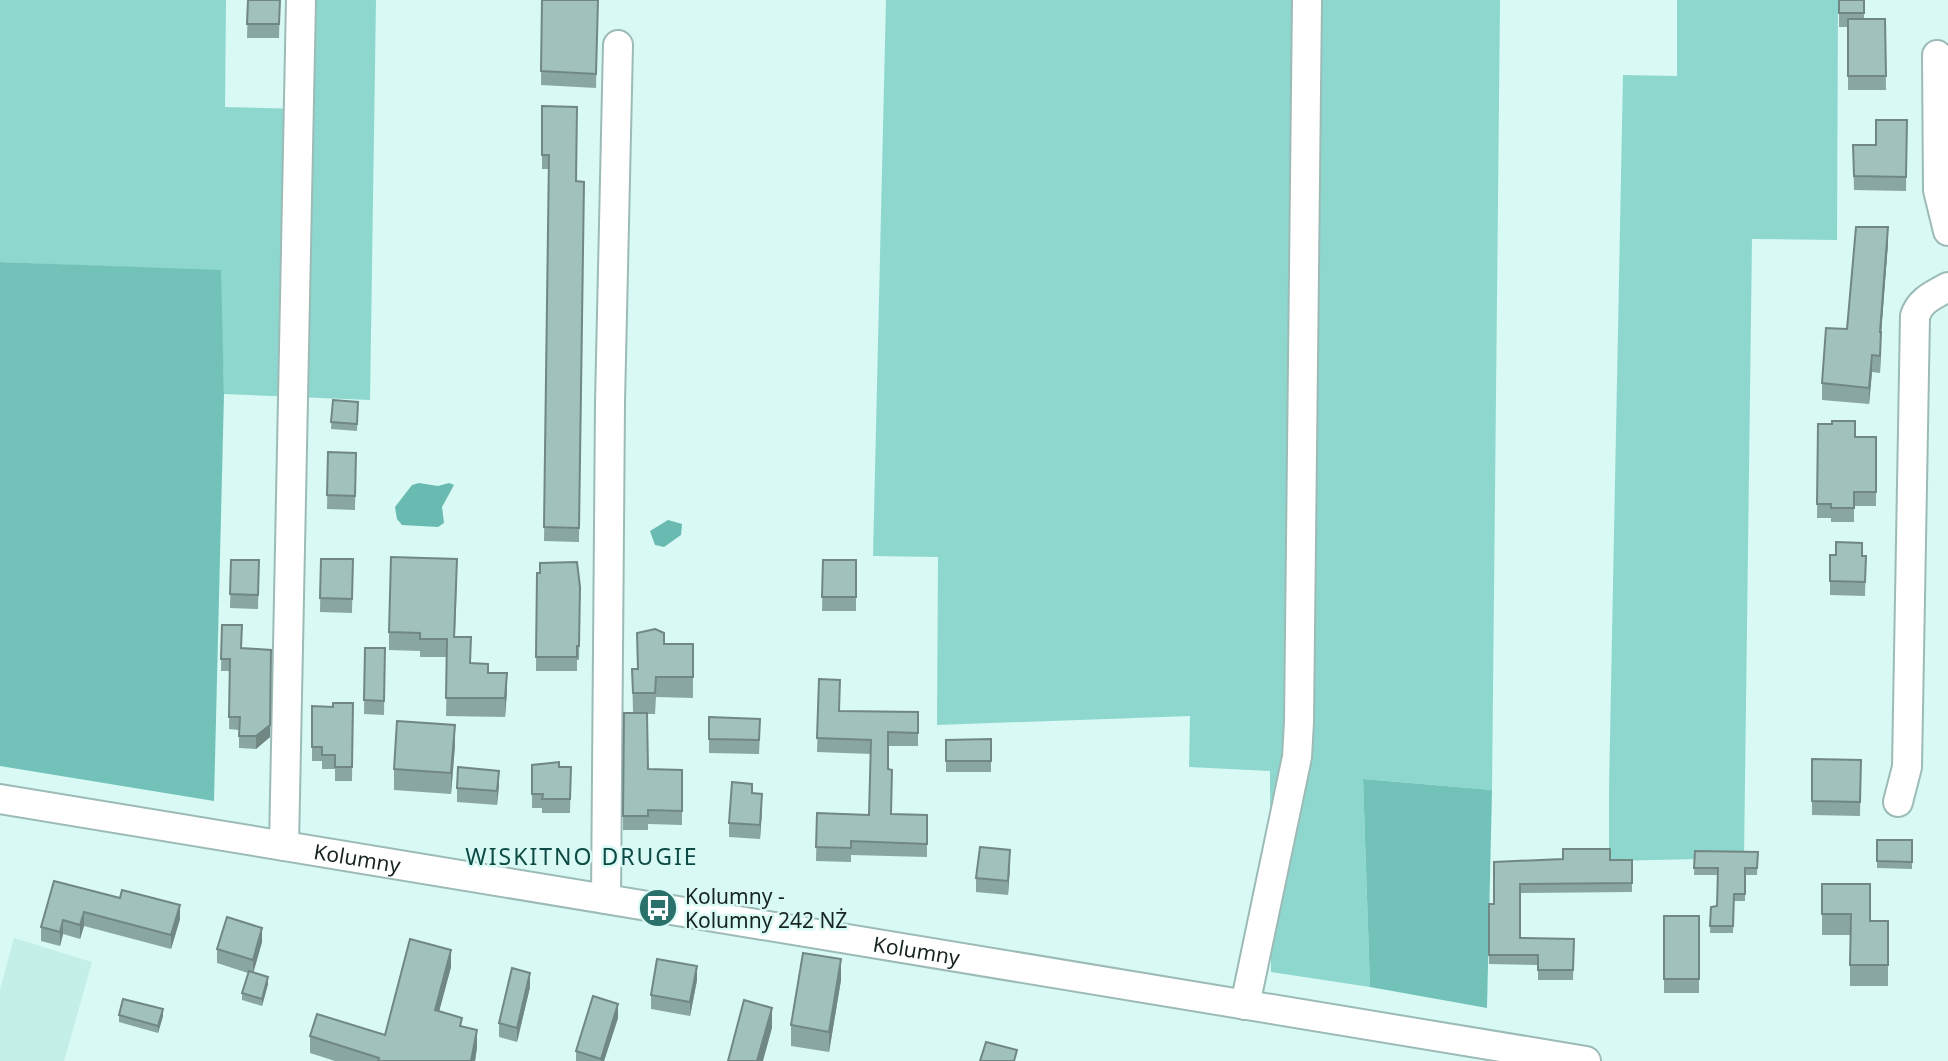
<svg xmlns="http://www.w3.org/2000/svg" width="1948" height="1061" font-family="'Noto Sans',sans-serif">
	<rect width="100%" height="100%" fill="#d8f9f4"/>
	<path fill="#c4eee8" d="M14 938 92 962 64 1061H0V990Z"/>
	<g fill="#8ed7ce">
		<path d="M0 0H226L225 107 299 109 301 0H376L370 400 224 394 220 271 0 262Z"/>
		<path d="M886 0H1500L1492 790 1363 779 1370 987 1271 972 1270 771 1189 767 1190 716 937 725 938 557 873 556Z"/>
		<path d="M1677 0H1838L1837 240 1752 239 1744 858 1609 861V789L1623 75 1677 76Z"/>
	</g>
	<g fill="#72c2b9">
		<path d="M0 262 221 270 224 394 214 801 0 766Z"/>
		<path d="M1363 779 1492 790 1487 1008 1370 987Z"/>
	</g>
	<g fill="#69bab0">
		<path d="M419 483 438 486 449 483 454 485 442 507 444 523 438 527 402 525 397 519 395 507 412 485Z"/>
		<path d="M668 520 682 524 681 535 664 547 655 545 650 531Z"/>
	</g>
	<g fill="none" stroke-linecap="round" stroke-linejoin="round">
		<g stroke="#9cbbb7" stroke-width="32">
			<g id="minor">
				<path d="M1937 55 1938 190 1948 231"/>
				<path id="s1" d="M0 799 1586 1061"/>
				<path d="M1898 802 1907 767 1915 316C1920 300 1934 295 1948 287"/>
				<path d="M284 846 301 0"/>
				<path d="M606 899 610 403 618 45"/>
				<path d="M1245 1005 1297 757 1299 722 1307 0"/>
			</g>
		</g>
		<use href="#minor" stroke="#fff" stroke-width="28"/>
	</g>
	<g fill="#8aa6a2">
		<path d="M248 0H280L279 38H247Z"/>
		<path d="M542 0H598L596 88 541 85Z"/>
		<path d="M1839 0H1864V19H1885L1886 90H1848V27H1839Z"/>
		<path d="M542 106 576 181 584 182 579 542 544 541 549 169H542Z"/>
		<path d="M1907 120 1906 191 1854 190 1853 145H1876Z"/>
		<path d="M1888 243 1881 332V349L1880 373 1872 372 1869 404 1822 400V383Z"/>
		<path d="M333 400 358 409 357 431 331 429Z"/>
		<path d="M1818 424 1855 437H1876V506H1854V522H1831V518H1817Z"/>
		<path d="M328 452 356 453 355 510 327 509Z"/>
		<path d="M1830 555 1866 556 1865 596 1830 595Z"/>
		<path d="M321 559H353L352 613 320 612Z"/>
		<path d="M231 560H259L258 609 230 608Z"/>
		<path d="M823 560H856V611H822Z"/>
		<path d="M537 573 580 601 579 660H577V671H536Z"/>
		<path d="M457 577 455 637 471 663 488 673 507 691 505 717 446 716 447 657H420V651L389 650V632Z"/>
		<path d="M222 625 241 648 270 737 256 749 239 748V730L229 729 230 671H221Z"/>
		<path d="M664 644H693V698L656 697 655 714H647L648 769 682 770V825L648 824V830H623L624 713H633L632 669H637Z"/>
		<path d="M365 648H385L384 715 364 714Z"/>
		<path d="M819 679 839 711 918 712V746H888V769L892 814 927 815V857L851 855V862L816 861 817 813 869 815 871 754 817 752Z"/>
		<path d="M353 703 352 781H335V769H322V761H312V706L333 707Z"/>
		<path d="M709 717 760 733 759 754 709 753Z"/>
		<path d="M991 739V772H946V740Z"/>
		<path d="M455 745 451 794 394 790V769Z"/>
		<path d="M1812 759 1861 760 1860 816 1812 815Z"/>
		<path d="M532 765 571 767 570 813H542V808H532Z"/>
		<path d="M499 785 497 805 457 802V788Z"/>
		<path d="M762 808 760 839 729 837V823Z"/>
		<path d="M1877 840H1912V869L1877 868Z"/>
		<path d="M1695 851 1758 852 1757 875H1745V901H1734L1733 933H1710L1711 907 1717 906 1718 875H1694Z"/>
		<path d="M1632 860V892L1520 893V938L1574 939 1573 980H1538V965L1489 964V904H1494V862Z"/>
		<path d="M1010 864 1008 895 976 892V878Z"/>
		<path d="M54 881 180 919 171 949 84 926 80 939 63 934 60 946 41 941V927Z"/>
		<path d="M1822 884 1870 921H1888V986H1850V935H1822Z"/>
		<rect x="1664" y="916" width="35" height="77"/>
		<path d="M262 942 253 972 268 984 262 1006 242 1000V993L248 973 217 963V949Z"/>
		<path d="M451 967 439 1011 462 1026 477 1047 475 1061H335L310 1053V1036L385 1035Z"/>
		<path d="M697 980 690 1016 651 1009V995Z"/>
		<path d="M841 980 829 1052 791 1046V1025Z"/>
		<path d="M530 987 517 1042 499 1037V1023Z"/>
		<path d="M119 1015 163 1016 158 1033 119 1022Z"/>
		<path d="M618 1018 604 1061H576V1051Z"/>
	</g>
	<g fill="#718784">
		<path d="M1888 227V243L1880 349V332Z"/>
		<path d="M1881 332V349L1880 373V356Z"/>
		<path d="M1872 355V372L1869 404V388Z"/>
		<path d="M271 662 270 737 256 749V736Z"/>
		<path d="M507 673V691L505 717V698Z"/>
		<path d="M455 725V745L451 794V773Z"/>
		<path d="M499 771V785L497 805V791Z"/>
		<path d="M762 794V808L760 839V825Z"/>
		<path d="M1010 850V864L1008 895V881Z"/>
		<path d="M180 905V919L171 949V935Z"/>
		<path d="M84 912V926L80 939V925Z"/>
		<path d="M63 920V934L60 946V932Z"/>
		<path d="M262 928V942L253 974V960Z"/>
		<path d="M451 950V967L435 1027V1010Z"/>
		<path d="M841 959V980L829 1052V1032Z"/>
		<path d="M697 966V980L690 1016V1002Z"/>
		<path d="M530 973V987L517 1042V1028Z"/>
		<path d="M268 977V984L262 1006V999Z"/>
		<path d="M618 1004V1018L604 1061H601Z"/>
		<path d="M772 1008V1028L763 1061H757Z"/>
		<path d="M163 1009V1016L158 1033V1026Z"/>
		<path d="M477 1030V1047L475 1061H471Z"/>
	</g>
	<g fill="#a1c1bc" stroke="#718784" stroke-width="2">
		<path d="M248 0H280L279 24H247Z"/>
		<path d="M542 0H598L596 74 541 71Z"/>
		<rect x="1839" y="0" width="25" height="13"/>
		<path d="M1848 19H1885L1886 76H1848Z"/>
		<path d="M542 106 577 107 576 181 584 182 579 528 544 527 549 155H542Z"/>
		<path d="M1876 120H1907L1906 177 1854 176 1853 145H1876Z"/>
		<path d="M1856 227H1888L1880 332H1881L1880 356 1872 355 1869 388 1822 383 1826 328 1847 329Z"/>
		<path d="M333 400 358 402 357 424 331 422Z"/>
		<path d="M1832 421H1855V437H1876V492H1854V508H1831V504H1817L1818 424H1832Z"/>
		<path d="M328 452 356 453 355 496 327 495Z"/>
		<path d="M1836 542 1862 543V556H1866L1865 582 1830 581V555H1836Z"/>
		<path d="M391 557 457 559 454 637H471L470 663 488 664V673H507L505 698H446L447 639H420V633L389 632Z"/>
		<path d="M321 559H353L352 599 320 598Z"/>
		<path d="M231 560H259L258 595 230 594Z"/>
		<path d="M823 560H856V597H822Z"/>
		<path d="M577 562 580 587 579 646H577V657H536L537 573H540V563Z"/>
		<path d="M222 625H242L241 648 271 650 270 725 256 736H239L240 717H229L230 659H221Z"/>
		<path d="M655 629 664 633V644H693V677H656L655 693H633L632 669H638L637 633Z"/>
		<path d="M365 648H385L384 701 364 700Z"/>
		<path d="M819 679 840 680 839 711 918 712V733L888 732V769L892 770 891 814 927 815V844L851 841V848L816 847 817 813 869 815 871 740 817 738Z"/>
		<path d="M333 703H353L352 767H335V755H322V747H312V706L333 707Z"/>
		<path d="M624 713H647L648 769 682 770V811L648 810V816H623Z"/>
		<path d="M709 717 760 719 759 740 709 739Z"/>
		<path d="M397 721 455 725 451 773 394 769Z"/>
		<path d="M991 739V761H946V740Z"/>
		<path d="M1812 759 1861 760 1860 802 1812 801Z"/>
		<path d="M559 762V767H571L570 799H542L543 794H532V765Z"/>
		<path d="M458 767 499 771 497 791 457 788Z"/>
		<path d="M732 782 752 784V793L762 794 760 825 729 823Z"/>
		<path d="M1877 840H1912V862L1877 861Z"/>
		<path d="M980 847 1010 850 1008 881 976 878Z"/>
		<path d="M1563 849H1610V860H1632V883L1520 884V938L1574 939 1573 970H1538V955H1489V904H1494V862L1563 859Z"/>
		<path d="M1695 851 1758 852 1757 868H1745V894H1734L1733 926H1710L1711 907 1717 906 1718 868H1694Z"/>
		<path d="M54 881 120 898 122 890 180 905 171 935 84 912 80 925 63 920 60 932 41 927Z"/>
		<path d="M1822 884H1870V921H1888V965H1850L1851 914H1822Z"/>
		<rect x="1664" y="916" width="35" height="63"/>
		<path d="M227 917 262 928 253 960 217 949Z"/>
		<path d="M410 939 451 950 435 1010 462 1018 460 1026 477 1030 471 1061H378L379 1058 310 1036 317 1014 385 1035Z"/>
		<path d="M803 953 841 959 829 1032 791 1025Z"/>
		<path d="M657 959 697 966 690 1002 651 995Z"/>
		<path d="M512 968 530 973 517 1028 499 1023Z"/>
		<path d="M249 971 268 977 262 999 242 993Z"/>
		<path d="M593 996 618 1004 601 1059 576 1051Z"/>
		<path d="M123 999 163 1009 158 1026 119 1015Z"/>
		<path d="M744 1000 772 1008 757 1061H728Z"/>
		<path d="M986 1042 1017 1050 1014 1061H980Z"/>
	</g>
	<defs>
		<g id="bus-disc" transform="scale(2.0125)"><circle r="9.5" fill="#29716a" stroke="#d8f9f4"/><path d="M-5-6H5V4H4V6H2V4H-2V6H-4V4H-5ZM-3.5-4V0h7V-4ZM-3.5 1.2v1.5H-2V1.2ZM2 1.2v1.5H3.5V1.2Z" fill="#fff"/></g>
	</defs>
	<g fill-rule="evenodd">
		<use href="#bus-disc" x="658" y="908"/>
	</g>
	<g text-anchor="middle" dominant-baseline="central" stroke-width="5" stroke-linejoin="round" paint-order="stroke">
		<g font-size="21" fill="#182422" stroke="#d8f9f4">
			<text stroke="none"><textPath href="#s1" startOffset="362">Kolumny</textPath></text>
			<text stroke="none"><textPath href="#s1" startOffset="929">Kolumny</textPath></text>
		</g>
		<g font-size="21" fill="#182422" stroke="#d8f9f4" text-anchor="start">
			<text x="685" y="896">Kolumny -<tspan x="685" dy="24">Kolumny 242 NŻ</tspan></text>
		</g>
		<g font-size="23" letter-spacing="2" fill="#0d4b45" stroke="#d8f9f4">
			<text x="582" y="856">WISKITNO DRUGIE</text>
		</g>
	</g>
</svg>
